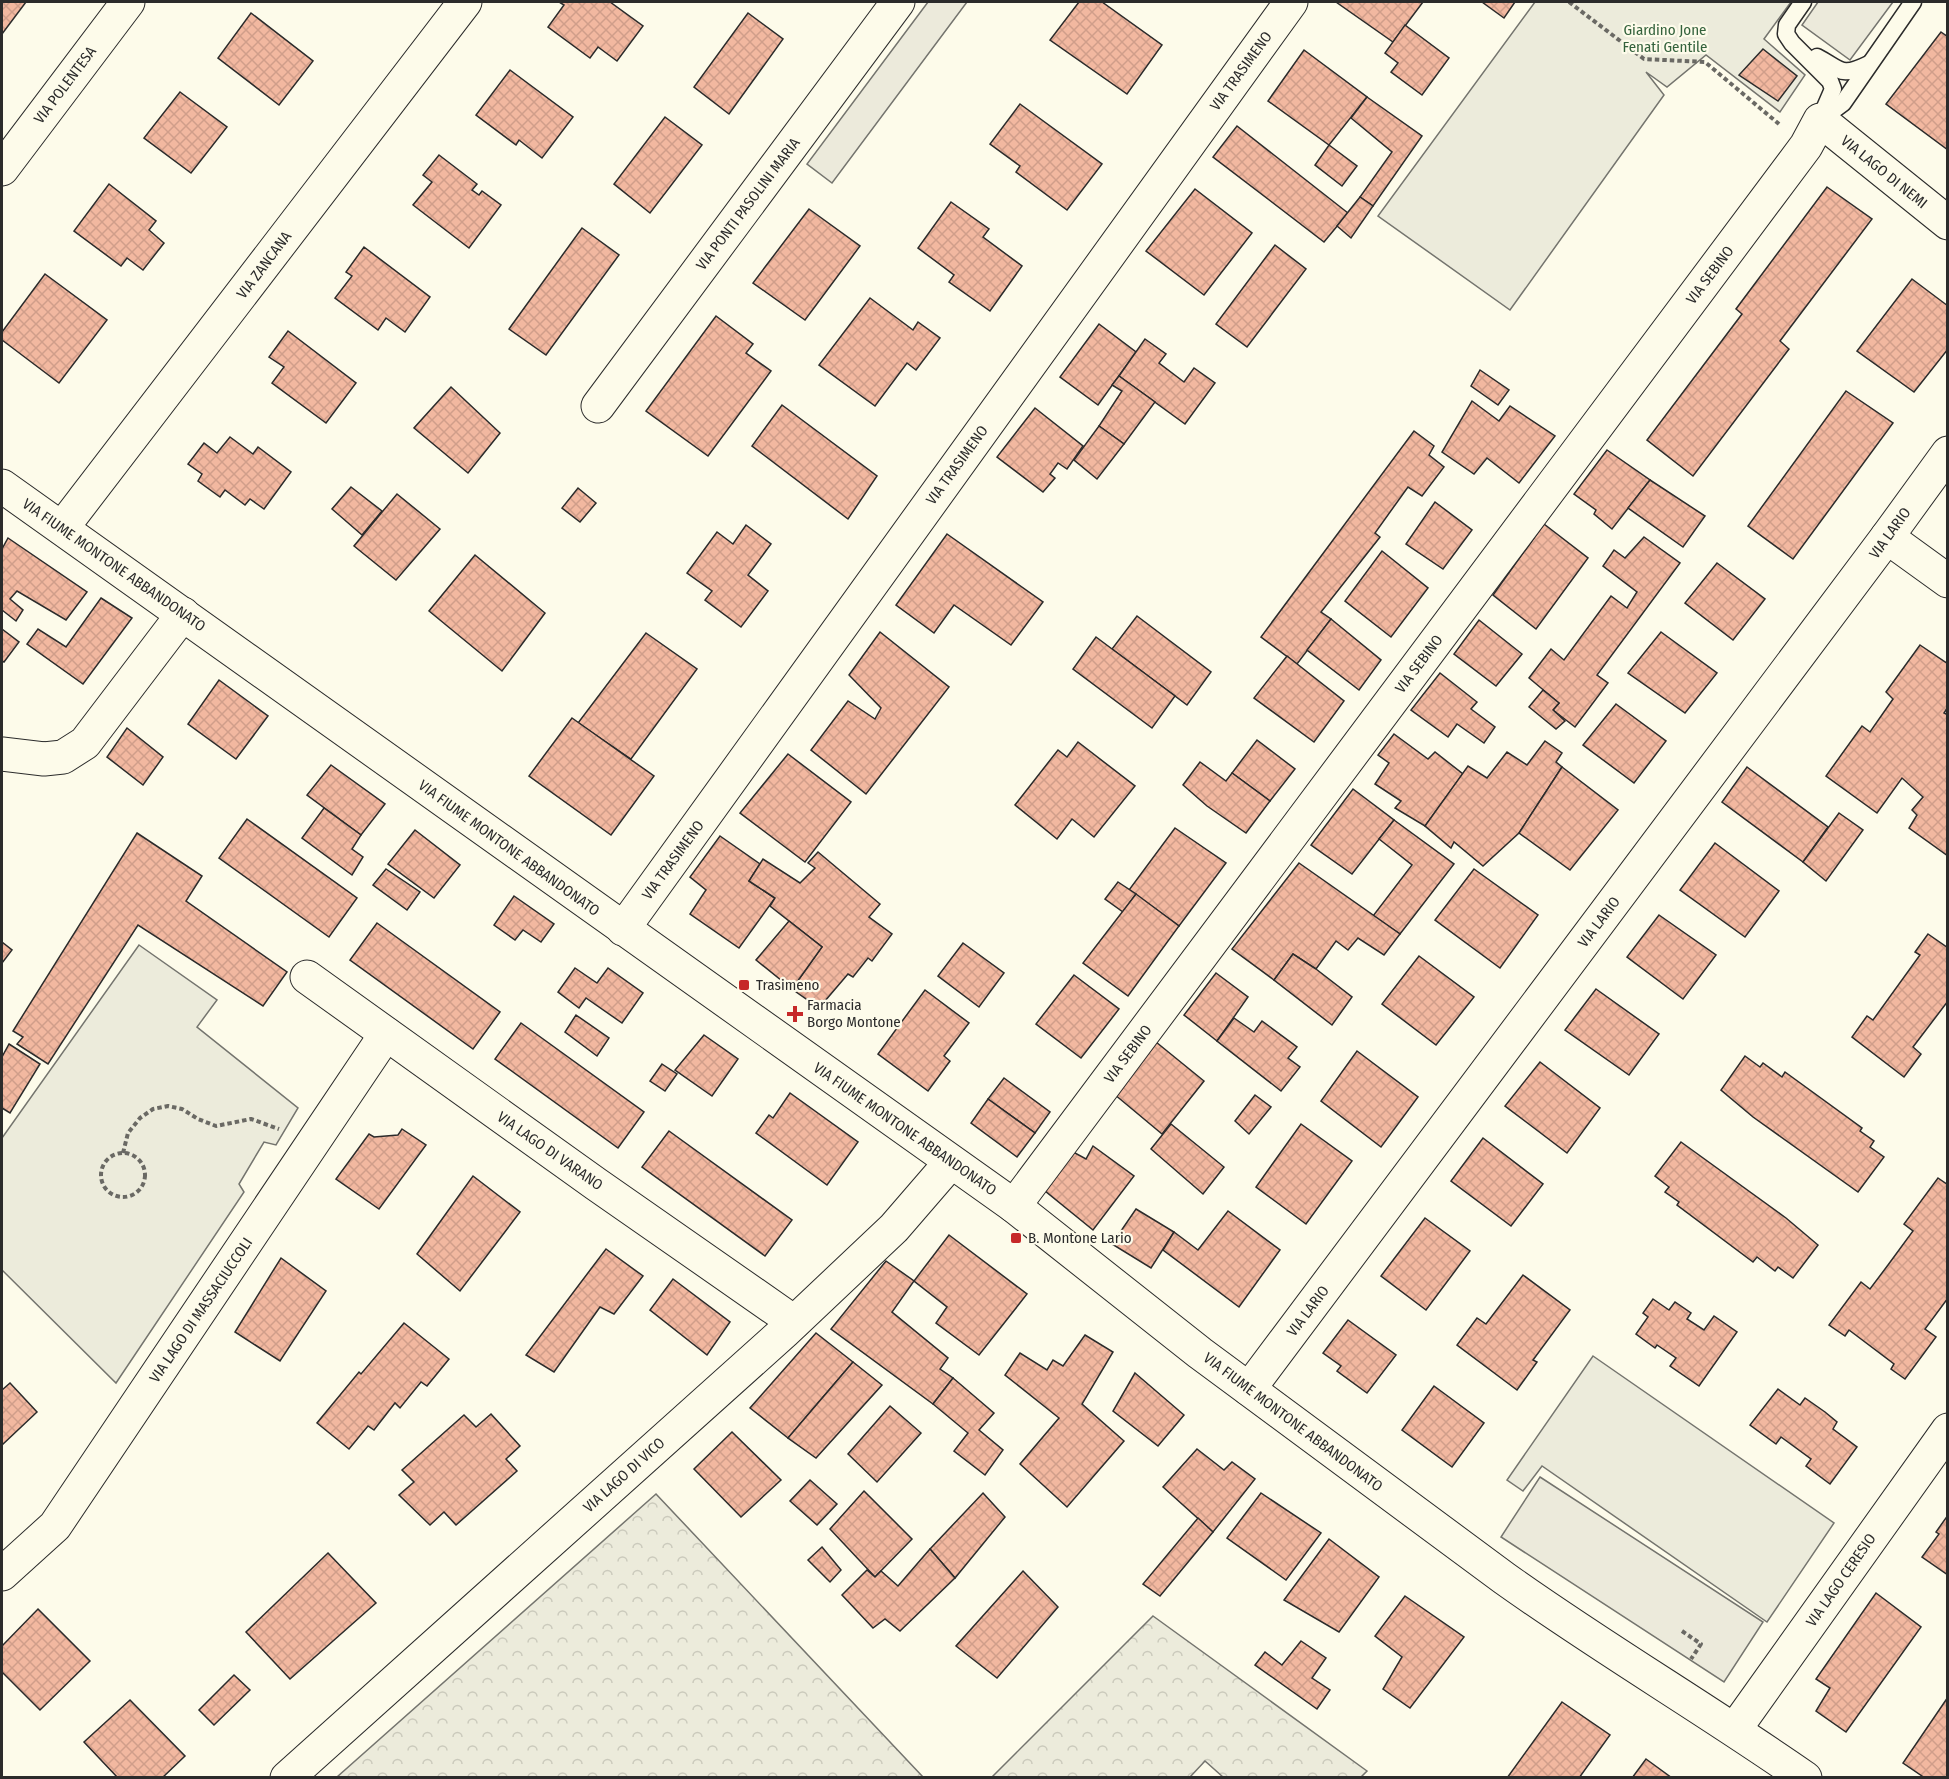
<svg xmlns="http://www.w3.org/2000/svg" width="1949" height="1779" font-family="'Fira Sans Condensed',sans-serif">
	<defs>
		<pattern id="forest-crowns" width="20" height="18" patternUnits="userSpaceOnUse" patternTransform="scale(1.5)"><rect width="20" height="18" fill="#ecebdb"/><path d="M2 6a3 3 0 1 1 6 0M12 15a3 3 0 1 1 6 0" fill="none" stroke="#cbcabc"/></pattern>
		<pattern id="building-cross-hatch" width="8" height="8" patternUnits="userSpaceOnUse" patternTransform="scale(1.5)"><rect width="8" height="8" fill="#f2b8a0"/><path d="M0 0l8 8M0 8l8-8" fill="none" stroke="#d09e8a"/></pattern>
	</defs>
	<rect width="100%" height="100%" fill="#fdfbea"/>
	<g fill="#ecebdb" stroke="#74746e" stroke-width="1.5">
		<path d="M1535 2H1791L1764 39 1805 75 1780 112 1706 55 1667 87 1646 72 1664 95 1510 310 1378 216Z"/>
		<path d="M139 945 217 1000 197 1027 298 1108 276 1145 264 1142 239 1184 244 1192 116 1383 2 1270V1138Z"/>
		<path d="M1593 1356 1834 1523 1767 1622 1542 1466 1523 1491 1507 1480Z"/>
	</g>
	<g fill="url(#forest-crowns)" stroke="#74746e" stroke-width="1.5">
		<path d="M656 1494 923 1777H337Z"/>
		<path d="M1153 1616 1367 1771 1360 1778 1223 1777 1205 1761 1190 1777H992Z"/>
	</g>
	<g fill="#eceadb" stroke="#74746e" stroke-width="1.5">
		<path d="M928 2H967L832 183 807 164Z"/>
		<path d="M1818 2H1893L1850 60 1802 25Z"/>
		<path d="M1540 1477 1763 1622 1724 1682 1501 1537Z"/>
	</g>
	<g fill="url(#building-cross-hatch)" stroke="#2b2b2b" stroke-width="1.5">
		<path d="M2 2H26L2 34Z"/>
		<path d="M559 2H610L643 26 617 61 598 47 590 58 548 27 564 5Z"/>
		<path d="M1079 2H1102L1162 45 1127 94 1050 40Z"/>
		<path d="M1336 2H1423L1393 42Z"/>
		<path d="M1482 2H1515L1504 18Z"/>
		<path d="M251 13 313 61 279 105 218 58Z"/>
		<path d="M748 13 783 39 729 114 694 87Z"/>
		<path d="M1405 25 1449 58 1422 95 1391 72 1398 63 1385 53Z"/>
		<path d="M1941 32 1948 37V150L1886 104Z"/>
		<path d="M1763 49 1797 76 1778 101 1739 75Z"/>
		<path d="M1304 50 1367 97 1329 145 1268 101Z"/>
		<path d="M510 70 573 117 542 158 519 140 516 145 476 115Z"/>
		<path d="M180 92 227 127 191 173 144 138Z"/>
		<path d="M1367 97 1422 136 1373 206 1360 197 1392 152 1351 118Z"/>
		<path d="M1020 104 1102 164 1067 210 1016 172 1020 166 990 144Z"/>
		<path d="M665 117 702 145 650 213 614 184Z"/>
		<path d="M1237 126 1348 213 1324 242 1213 157Z"/>
		<path d="M1329 145 1357 166 1342 186 1315 165Z"/>
		<path d="M439 155 477 184 472 190 479 195 482 191 501 205 469 248 413 205 432 182 423 175Z"/>
		<path d="M109 184 156 221 149 230 164 243 143 270 127 258 121 266 74 231Z"/>
		<path d="M1827 187 1872 219 1780 341 1789 349 1693 476 1647 440 1742 314 1736 309Z"/>
		<path d="M1195 189 1252 233 1204 295 1146 251Z"/>
		<path d="M1360 197 1373 206 1351 238 1337 226Z"/>
		<path d="M951 202 989 229 983 237 1022 266 990 311 949 282 954 275 918 248Z"/>
		<path d="M809 209 860 246 805 320 753 283Z"/>
		<path d="M582 228 619 255 546 355 509 329Z"/>
		<path d="M1275 245 1306 269 1247 347 1216 324Z"/>
		<path d="M364 247 430 297 405 332 386 318 378 330 335 298 352 276 346 272Z"/>
		<path d="M45 274 107 320 59 383 2 340V332Z"/>
		<path d="M1912 279 1948 306V349L1914 392 1857 351Z"/>
		<path d="M870 298 913 330 918 322 940 338 916 370 907 363 875 406 819 365Z"/>
		<path d="M716 316 753 344 746 353 771 371 708 456 646 411Z"/>
		<path d="M1099 324 1136 352 1098 405 1060 377Z"/>
		<path d="M288 331 356 383 326 423 272 383 284 367 269 357Z"/>
		<path d="M1145 339 1166 354 1159 363 1184 382 1194 368 1215 383 1185 424 1119 376Z"/>
		<path d="M1480 370 1509 390 1498 405 1471 386Z"/>
		<path d="M1119 376 1155 402 1124 444 1099 426 1122 391 1112 385Z"/>
		<path d="M451 387 500 433 468 473 414 428Z"/>
		<path d="M1846 391 1893 423 1793 559 1748 526Z"/>
		<path d="M1472 401 1499 421 1510 406 1555 436 1519 483 1487 458 1474 474 1442 452Z"/>
		<path d="M782 405 877 476 848 519 752 446Z"/>
		<path d="M1035 408 1083 446 1067 469 1058 463 1050 474 1055 478 1043 492 997 457Z"/>
		<path d="M1099 426 1124 444 1097 479 1074 460Z"/>
		<path d="M1414 431 1434 446 1429 455 1444 467 1422 496 1408 487 1375 533 1380 537 1321 612 1331 619 1297 664 1261 637Z"/>
		<path d="M230 437 253 454 258 447 291 472 264 509 250 499 245 505 225 490 220 497 198 481 202 474 188 464 204 443 217 453Z"/>
		<path d="M1607 450 1650 480 1612 529 1594 514 1596 510 1574 494Z"/>
		<path d="M1650 480 1705 516 1683 547 1628 508Z"/>
		<path d="M351 487 382 511 362 535 332 509Z"/>
		<path d="M578 488 596 503 580 522 562 508Z"/>
		<path d="M397 494 440 529 396 580 354 546Z"/>
		<path d="M1435 502 1472 530 1443 569 1406 544Z"/>
		<path d="M1544 524 1588 558 1536 629 1493 595Z"/>
		<path d="M746 525 771 544 748 575 768 591 741 627 705 600 712 591 687 573 717 532 733 544Z"/>
		<path d="M947 534 1043 602 1011 645 954 605 934 633 896 605Z"/>
		<path d="M1644 537 1680 563 1597 675 1608 683 1575 727 1553 710 1559 703 1529 678 1551 649 1564 660 1611 596 1627 608 1637 592 1603 566 1614 550 1625 558Z"/>
		<path d="M8 538 87 592 66 620 17 591 10 599 23 610 16 621 2 610V549Z"/>
		<path d="M1382 551 1428 588 1391 637 1345 601Z"/>
		<path d="M475 555 545 613 502 671 429 611Z"/>
		<path d="M1717 563 1765 599 1733 640 1685 603Z"/>
		<path d="M101 598 132 618 83 684 27 644 38 629 66 647Z"/>
		<path d="M1137 616 1211 672 1187 705 1112 649Z"/>
		<path d="M1331 619 1381 660 1359 690 1307 650Z"/>
		<path d="M1479 620 1522 654 1496 686 1454 654Z"/>
		<path d="M2 629 19 642 4 662 2 661Z"/>
		<path d="M880 632 949 687 866 794 811 750 848 701 875 719 881 708 849 675Z"/>
		<path d="M1661 632 1717 673 1685 713 1628 673Z"/>
		<path d="M646 633 697 669 631 759 578 723Z"/>
		<path d="M1096 637 1175 696 1152 728 1073 669Z"/>
		<path d="M1920 645 1948 664V707L1944 713 1948 715V856L1909 828 1917 815 1912 810 1923 797 1902 778 1877 813 1826 776 1862 726 1870 732 1893 699 1886 692Z"/>
		<path d="M1287 656 1344 701 1314 742 1254 698Z"/>
		<path d="M1440 673 1477 702 1471 709 1495 727 1484 743 1457 724 1448 737 1411 710Z"/>
		<path d="M219 680 268 716 236 759 188 724Z"/>
		<path d="M1543 690 1559 703 1553 710 1565 721 1556 729 1529 707Z"/>
		<path d="M1616 704 1666 741 1634 783 1583 745Z"/>
		<path d="M572 718 654 776 611 835 529 776Z"/>
		<path d="M127 728 163 757 143 785 107 757Z"/>
		<path d="M1394 734 1428 759 1435 752 1463 774 1425 826 1395 808 1401 801 1375 784 1389 763 1378 755Z"/>
		<path d="M1257 740 1295 769 1270 801 1232 773Z"/>
		<path d="M1545 741 1562 753 1556 762 1562 767 1519 833 1483 866 1454 842 1451 848 1425 826 1468 766 1487 778 1507 752 1527 765Z"/>
		<path d="M1078 742 1135 786 1094 837 1072 819 1057 839 1015 805 1058 750 1067 757Z"/>
		<path d="M788 754 851 802 805 862 740 813Z"/>
		<path d="M1200 762 1226 781 1232 773 1270 801 1246 833 1207 806 1183 785Z"/>
		<path d="M331 765 385 804 361 835 307 795Z"/>
		<path d="M1562 767 1618 810 1570 870 1519 833Z"/>
		<path d="M1747 767 1828 827 1803 862 1722 802Z"/>
		<path d="M1353 789 1394 820 1352 874 1311 845Z"/>
		<path d="M324 808 361 835 352 849 363 857 352 875 302 838Z"/>
		<path d="M1839 813 1863 830 1826 881 1803 862Z"/>
		<path d="M247 819 357 898 329 937 219 858Z"/>
		<path d="M1394 820 1454 864 1400 934 1373 916 1412 865 1379 839Z"/>
		<path d="M1175 828 1226 863 1179 926 1129 890Z"/>
		<path d="M415 830 460 865 434 898 388 864Z"/>
		<path d="M137 833 202 876 186 901 287 972 263 1006 138 925 48 1064 17 1044 23 1037 13 1031Z"/>
		<path d="M720 836 760 864 749 881 775 898 739 948 690 914 706 890 690 877Z"/>
		<path d="M1715 843 1779 891 1745 937 1680 890Z"/>
		<path d="M818 852 880 904 869 917 892 934 872 961 868 958 853 977 848 974 819 1008 792 989 822 947 770 906 775 898 749 881 763 859 800 883 815 868 808 863Z"/>
		<path d="M1299 863 1400 934 1384 955 1358 938 1348 950 1336 941 1316 969 1293 954 1274 980 1232 949Z"/>
		<path d="M386 869 420 892 407 910 373 885Z"/>
		<path d="M1474 869 1538 915 1500 968 1435 920Z"/>
		<path d="M1118 882 1136 894 1123 912 1105 899Z"/>
		<path d="M1136 894 1179 926 1128 996 1083 963Z"/>
		<path d="M514 896 554 924 541 942 523 930 515 940 494 925Z"/>
		<path d="M1659 915 1716 955 1683 999 1627 957Z"/>
		<path d="M789 921 822 947 792 989 756 960Z"/>
		<path d="M377 923 500 1012 473 1049 350 960Z"/>
		<path d="M1928 934 1948 948V1001L1913 1047 1921 1054 1904 1077 1852 1037 1867 1016 1873 1020 1920 955 1915 952Z"/>
		<path d="M2 942 12 950 2 963Z"/>
		<path d="M963 943 1004 973 979 1007 938 976Z"/>
		<path d="M1293 954 1316 969 1352 997 1332 1025 1274 980Z"/>
		<path d="M1419 956 1474 997 1436 1045 1382 1004Z"/>
		<path d="M575 968 597 983 608 968 643 993 622 1023 586 998 579 1008 558 992Z"/>
		<path d="M1216 973 1248 997 1217 1041 1184 1015Z"/>
		<path d="M1074 975 1119 1009 1081 1058 1036 1024Z"/>
		<path d="M1596 989 1659 1034 1629 1075 1565 1030Z"/>
		<path d="M925 990 969 1023 944 1056 950 1061 928 1091 878 1054Z"/>
		<path d="M576 1015 609 1038 597 1056 565 1032Z"/>
		<path d="M1234 1018 1254 1032 1262 1021 1297 1047 1288 1058 1300 1067 1281 1091 1217 1041Z"/>
		<path d="M521 1023 644 1112 618 1148 495 1059Z"/>
		<path d="M704 1035 738 1059 712 1096 675 1070Z"/>
		<path d="M1156 1042 1204 1081 1162 1134 1114 1094Z"/>
		<path d="M9 1044 40 1064 10 1113 2 1108V1057Z"/>
		<path d="M1357 1051 1418 1097 1381 1147 1321 1101Z"/>
		<path d="M1745 1056 1760 1067 1763 1063 1782 1077 1785 1072 1862 1128 1860 1131 1874 1141 1870 1147 1884 1157 1858 1192 1753 1117 1721 1090Z"/>
		<path d="M1540 1062 1600 1108 1567 1153 1505 1106Z"/>
		<path d="M662 1064 677 1074 665 1091 650 1081Z"/>
		<path d="M1004 1078 1050 1112 1035 1133 988 1099Z"/>
		<path d="M790 1093 858 1142 827 1185 756 1133 769 1115 773 1118Z"/>
		<path d="M1255 1095 1271 1107 1249 1134 1235 1121Z"/>
		<path d="M988 1099 1035 1133 1017 1157 971 1123Z"/>
		<path d="M1171 1124 1224 1167 1203 1194 1151 1149Z"/>
		<path d="M1301 1124 1352 1161 1306 1224 1256 1187Z"/>
		<path d="M402 1129 426 1145 379 1209 336 1179 369 1134 374 1137 398 1135Z"/>
		<path d="M669 1131 792 1220 765 1256 642 1167Z"/>
		<path d="M1483 1138 1543 1184 1511 1226 1451 1181Z"/>
		<path d="M1681 1142 1786 1218 1818 1245 1793 1278 1778 1267 1775 1271 1757 1257 1753 1262 1677 1205 1679 1202 1665 1192 1669 1187 1655 1176Z"/>
		<path d="M1093 1146 1134 1176 1093 1230 1039 1186 1064 1147 1086 1159Z"/>
		<path d="M473 1176 520 1212 460 1291 417 1254Z"/>
		<path d="M1938 1178 1948 1185V1298L1925 1329 1936 1337 1905 1379 1891 1369 1894 1364 1849 1330 1845 1336 1829 1325 1861 1282 1870 1289 1888 1265 1913 1231 1904 1224Z"/>
		<path d="M1136 1209 1174 1232 1151 1268 1112 1244Z"/>
		<path d="M1228 1211 1280 1250 1239 1307 1163 1250 1174 1232 1198 1250Z"/>
		<path d="M1425 1218 1470 1251 1426 1310 1381 1276Z"/>
		<path d="M949 1235 1027 1294 979 1355 936 1323 947 1307 914 1281Z"/>
		<path d="M606 1249 643 1276 614 1314 600 1307 554 1372 526 1355Z"/>
		<path d="M281 1258 326 1291 280 1361 235 1332Z"/>
		<path d="M886 1261 914 1281 892 1312 948 1358 940 1369 953 1378 933 1404 831 1329Z"/>
		<path d="M1523 1275 1570 1310 1533 1360 1537 1362 1517 1390 1457 1345 1477 1318 1486 1324Z"/>
		<path d="M673 1279 730 1322 707 1355 650 1310Z"/>
		<path d="M1653 1299 1669 1310 1675 1302 1691 1313 1687 1319 1704 1330 1714 1316 1737 1332 1699 1386 1670 1366 1676 1358 1657 1345 1655 1348 1636 1334 1648 1317 1643 1313Z"/>
		<path d="M1348 1320 1396 1355 1367 1393 1337 1371 1341 1366 1323 1353Z"/>
		<path d="M404 1323 449 1359 427 1386 421 1382 400 1408 395 1403 374 1430 368 1426 349 1449 317 1423 359 1372 361 1374Z"/>
		<path d="M816 1333 853 1362 788 1438 750 1408Z"/>
		<path d="M1085 1335 1113 1352 1082 1404 1124 1441 1067 1507 1020 1464 1059 1418 1005 1375 1020 1353 1047 1370 1053 1360 1063 1366Z"/>
		<path d="M853 1362 882 1385 816 1458 788 1438Z"/>
		<path d="M1135 1373 1184 1415 1158 1446 1113 1411Z"/>
		<path d="M953 1378 994 1413 979 1430 1003 1450 985 1475 954 1451 968 1433 933 1404Z"/>
		<path d="M10 1383 37 1412 2 1445V1390Z"/>
		<path d="M1434 1386 1484 1423 1452 1467 1402 1430Z"/>
		<path d="M1778 1389 1800 1405 1805 1398 1825 1412 1837 1422 1833 1429 1857 1447 1830 1484 1806 1466 1811 1459 1781 1437 1776 1444 1750 1425Z"/>
		<path d="M890 1406 921 1433 877 1482 848 1454Z"/>
		<path d="M491 1414 520 1446 506 1459 517 1471 456 1525 444 1512 430 1525 399 1495 414 1482 402 1470 464 1415 476 1427Z"/>
		<path d="M732 1432 781 1480 741 1517 694 1469Z"/>
		<path d="M1197 1449 1224 1470 1232 1462 1255 1479 1213 1532 1163 1487Z"/>
		<path d="M810 1480 837 1504 817 1525 790 1501Z"/>
		<path d="M864 1491 912 1539 875 1577 830 1529Z"/>
		<path d="M983 1493 1005 1517 955 1578 930 1549Z"/>
		<path d="M1261 1493 1321 1533 1286 1580 1227 1538Z"/>
		<path d="M1948 1515V1575L1922 1557 1939 1534 1936 1532Z"/>
		<path d="M1198 1518 1213 1532 1160 1596 1143 1584Z"/>
		<path d="M1329 1539 1379 1577 1339 1632 1284 1600Z"/>
		<path d="M822 1547 841 1570 830 1582 808 1560Z"/>
		<path d="M930 1549 955 1578 900 1631 885 1619 873 1628 842 1595 867 1570 875 1577 881 1571 898 1586Z"/>
		<path d="M328 1553 376 1603 290 1679 246 1632Z"/>
		<path d="M1023 1571 1058 1607 997 1678 956 1646Z"/>
		<path d="M1876 1593 1921 1627 1846 1732 1816 1711 1830 1688 1816 1679Z"/>
		<path d="M1405 1596 1464 1637 1410 1708 1383 1689 1402 1657 1375 1636Z"/>
		<path d="M38 1609 90 1661 40 1710 2 1672V1646Z"/>
		<path d="M1301 1641 1326 1658 1312 1678 1330 1690 1317 1709 1255 1665 1265 1652 1282 1665Z"/>
		<path d="M234 1675 250 1690 214 1725 199 1710Z"/>
		<path d="M1948 1697V1778H1925L1903 1763Z"/>
		<path d="M130 1700 185 1756 162 1778H118L84 1742Z"/>
		<path d="M1562 1702 1610 1735 1579 1778H1507Z"/>
		<path d="M1646 1759 1672 1778H1632Z"/>
	</g>
	<g fill="none" stroke-linecap="round" stroke-linejoin="round">
		<g stroke="#2b2b2b" stroke-width="19">
			<g id="lane">
				<path d="M1803 2 1787 25 1786 34 1792 43 1830 81 1833 89 1820 119"/>
				<path d="M1817 57C1842 70 1840 78 1869 64"/>
				<path d="M1820 120 1843 103 1913 2"/>
			</g>
		</g>
		<g stroke="#2b2b2b" stroke-width="35">
			<g id="street">
				<path d="M598 406 898 2"/>
				<path d="M2 486 1014 1206 1200 1353 1504 1578C1602 1648 1706 1709 1805 1778"/>
				<path d="M62 528 465 2"/>
				<path d="M1887 537 1948 581"/>
				<path d="M2 754 44 759 63 757 85 743 183 614"/>
				<path d="M623 929 1291 2"/>
				<path d="M307 977 596 1184 794 1322"/>
				<path d="M1014 1206 1806 146 1820 120 1948 223"/>
				<path d="M1249 1389 1887 537 1948 453"/>
				<path d="M2 1574 55 1526 386 1034"/>
				<path d="M1735 1729 1948 1430"/>
				<path d="M287 1778 784 1332 894 1228 951 1162"/>
			</g>
		</g>
		<g stroke="#2b2b2b" stroke-width="35">
			<path id="secondary" d="M2 169 128 2"/>
		</g>
		<g stroke="#6a6964" stroke-width="4" stroke-dasharray="4.5 3" stroke-linecap="butt">
			<path d="M1569 2 1644 59 1705 62 1779 124"/>
			<path d="M123 1153 128 1133 140 1118 153 1109 168 1106 182 1109 198 1119 216 1126 251 1119 279 1129"/>
			<circle cx="123" cy="1175" r="22"/>
			<path d="M1682 1631 1701 1644 1691 1659"/>
		</g>
		<use href="#lane" stroke="#fdfbea" stroke-width="16"/>
		<use href="#street" stroke="#fdfbea" stroke-width="33"/>
		<use href="#secondary" stroke="#fdfbea" stroke-width="33"/>
	</g>
	<g fill="#c62828" stroke="#fdfbea" stroke-width="2">
		<rect x="738" y="979" width="12" height="12" rx="3"/>
		<path d="M792 1005h6v6h6v6h-6v6h-6v-6h-6v-6h6z"/>
		<rect x="1010" y="1232" width="12" height="12" rx="3"/>
	</g>
	<g text-anchor="middle" dominant-baseline="central" stroke-width="4.5" stroke-linejoin="round" paint-order="stroke">
		<g font-size="15" fill="#34623c" stroke="#fdfbea">
			<text x="1665" y="30">Giardino Jone<tspan x="1665" dy="17">Fenati Gentile</tspan></text>
		</g>
		<g font-size="15" fill="#2b2b2b" stroke="#fdfbea">
			<text transform="translate(1241 71) rotate(-54)">VIA TRASIMENO</text>
			<text transform="translate(65 85) rotate(-53)">VIA POLENTESA</text>
			<text transform="translate(1884 172) rotate(39)">VIA LAGO DI NEMI</text>
			<text transform="translate(748 204) rotate(-53)">VIA PONTI PASOLINI MARIA</text>
			<text transform="translate(264 265) rotate(-53)">VIA ZANCANA</text>
			<text transform="translate(1710 275) rotate(-53)">VIA SEBINO</text>
			<text transform="translate(957 465) rotate(-54)">VIA TRASIMENO</text>
			<text transform="translate(1890 533) rotate(-54)">VIA LARIO</text>
			<text transform="translate(114 565) rotate(35)">VIA FIUME MONTONE ABBANDONATO</text>
			<text transform="translate(1419 664) rotate(-53)">VIA SEBINO</text>
			<text transform="translate(509 848) rotate(36)">VIA FIUME MONTONE ABBANDONATO</text>
			<text transform="translate(673 860) rotate(-54)">VIA TRASIMENO</text>
			<text transform="translate(1599 922) rotate(-53)">VIA LARIO</text>
			<text transform="translate(1128 1054) rotate(-53)">VIA SEBINO</text>
			<text transform="translate(905 1129) rotate(35)">VIA FIUME MONTONE ABBANDONATO</text>
			<text transform="translate(550 1151) rotate(35)">VIA LAGO DI VARANO</text>
			<text transform="translate(201 1310) rotate(-56)">VIA LAGO DI MASSACIUCCOLI</text>
			<text transform="translate(1308 1311) rotate(-53)">VIA LARIO</text>
			<text transform="translate(1293 1422) rotate(37)">VIA FIUME MONTONE ABBANDONATO</text>
			<text transform="translate(624 1475) rotate(-42)">VIA LAGO DI VICO</text>
			<text transform="translate(1841 1580) rotate(-55)">VIA LAGO CERESIO</text>
		</g>
		<g font-size="15" fill="#2b2b2b" stroke="#fdfbea" text-anchor="start">
			<text x="756" y="985">Trasimeno</text>
			<text x="807" y="1005">Farmacia<tspan x="807" dy="17">Borgo Montone</tspan></text>
			<text x="1028" y="1238">B. Montone Lario</text>
		</g>
	</g>
	<rect width="1949" height="1779" fill="none" stroke="#2b2b2b" stroke-width="6"/>
</svg>
